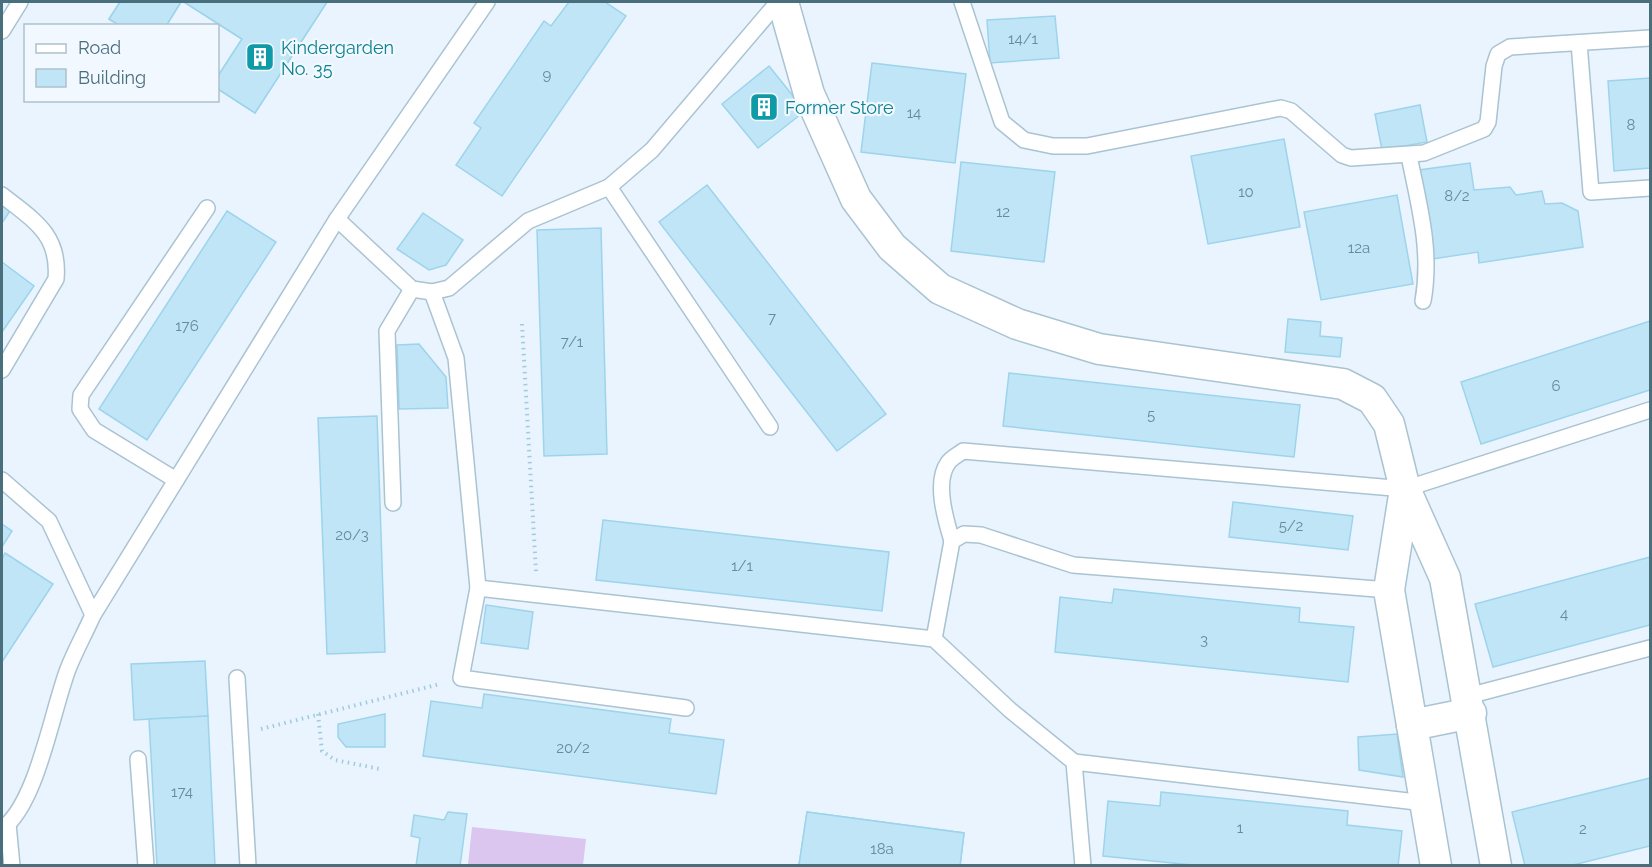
<svg xmlns="http://www.w3.org/2000/svg" width="1652" height="867" font-family="Raleway,sans-serif">
	<rect width="100%" height="100%" fill="#eaf4fe"/>
	<path fill="#dac6ee" d="M472 827 586 839 583 865H468Z"/>
	<g fill="#bfe5f6" stroke="#9dd4eb" stroke-width="1.5">
		<path d="M120 2H181L166 26H120L109 19Z"/>
		<path d="M120 2H181L166 26H120L109 19Z"/>
		<path d="M184 2H202L247 31 266 2H327L255 113 218 89V76L242 39Z"/>
		<path d="M184 2H327L255 113 218 89V76L242 39Z"/>
		<path d="M569 2H605L626 16 502 196 456 165 481 128 474 123 544 21 551 26Z"/>
		<path d="M1055 16 1059 58 990 63 987 20Z"/>
		<path d="M872 63 966 74 955 163 861 152Z"/>
		<path d="M769 66 805 111 758 148 722 104Z"/>
		<path d="M1650 78V168L1614 171 1608 81Z"/>
		<path d="M1420 105 1427 142 1382 150 1375 114Z"/>
		<path d="M1284 139 1300 227 1208 244 1191 156Z"/>
		<path d="M961 162 1055 172 1044 262 951 251Z"/>
		<path d="M1470 163 1474 190 1510 187 1516 195 1542 191 1545 204 1562 203 1578 211 1583 247 1479 263 1478 252 1433 259 1419 170Z"/>
		<path d="M707 185 886 414 837 451 659 222Z"/>
		<path d="M1397 195 1413 284 1321 300 1304 212Z"/>
		<path d="M2 205 10 211 2 223Z"/>
		<path d="M227 211 276 242 147 440 99 409Z"/>
		<path d="M423 213 463 240 446 265 429 270 397 249Z"/>
		<path d="M601 228 607 454 544 456 537 230Z"/>
		<path d="M2 262 34 286 2 332Z"/>
		<path d="M1288 319 1321 322 1320 336 1342 338 1340 357 1285 352Z"/>
		<path d="M1650 321V390L1481 444 1461 382Z"/>
		<path d="M419 344 446 377 448 408 399 409 397 345Z"/>
		<path d="M1009 373 1300 405 1294 457 1003 426Z"/>
		<path d="M377 416 385 652 327 654 318 418Z"/>
		<path d="M1233 502 1353 516 1348 550 1229 537Z"/>
		<path d="M603 520 889 552 882 611 596 580Z"/>
		<path d="M2 524 12 531 2 547Z"/>
		<path d="M5 553 53 584 2 662V559Z"/>
		<path d="M1650 557V625L1493 667 1475 604Z"/>
		<path d="M1114 589 1300 608 1299 622 1354 627 1348 682 1055 652 1060 597 1112 603Z"/>
		<path d="M486 605 533 612 528 649 481 643Z"/>
		<path d="M205 661 208 716 134 720 131 664Z"/>
		<path d="M484 694 671 719 669 733 724 740 716 794 423 756 431 701 482 708Z"/>
		<path d="M385 714V747H346L338 737V724Z"/>
		<path d="M208 716 215 866H157L149 719Z"/>
		<path d="M1397 734 1403 777 1359 770 1358 737Z"/>
		<path d="M1650 778V846L1569 866H1525L1512 812Z"/>
		<path d="M1161 792 1348 811 1347 825 1402 831 1398 866H1202L1103 856 1108 801 1160 806Z"/>
		<path d="M448 812 467 814 460 866H416L420 838 411 836 414 815 444 820Z"/>
		<path d="M807 812 964 833 960 866 799 865Z"/>
		<path d="M807 812 964 833 960 866 799 865Z"/>
	</g>
	<g fill="none" stroke-linecap="round" stroke-linejoin="round">
		<g stroke="#aac3d1" stroke-width="18">
			<g id="lane">
				<path d="M962 2 1002 122 1024 140 1053 146H1087L1281 108 1291 111 1342 155 1351 158 1424 153 1484 129 1488 122 1494 66 1498 54 1510 47 1650 38"/>
				<path d="M2 31 20 2"/>
				<path d="M1579 43 1591 192 1650 188"/>
				<path d="M1409 156C1419 205 1432 251 1423 301"/>
				<path d="M609 187 770 427"/>
				<path d="M2 195C33 220 60 234 56 279L2 370"/>
				<path d="M337 219 412 289 432 292 449 288 528 221 609 187 652 150 778 2"/>
				<path d="M432 292 456 358 478 588"/>
				<path d="M2 480 49 521 93 615"/>
				<path d="M176 480 94 430 80 409 81 395 207 208"/>
				<path d="M393 503 387 331 412 289"/>
				<path d="M952 541C946 521 934 482 948 463 951 458 958 455 963 451L1405 489 1650 410"/>
				<path d="M934 639 952 541 964 534 981 535 1073 565 1389 590"/>
				<path d="M237 678 248 866"/>
				<path d="M1468 696 1650 648"/>
				<path d="M686 708 461 678 478 588 934 639 1010 710 1074 762 1083 866"/>
				<path d="M138 759 146 866"/>
				<path d="M1074 762 1425 803"/>
				<path d="M8 824 12 866"/>
				<path d="M2 829C37 804 52 711 68 669 75 651 85 633 93 615L337 219 487 2"/>
			</g>
		</g>
		<g stroke="#aac3d1" stroke-width="33">
			<g id="street">
				<path d="M783 2 809 94 856 199 892 247 940 289 1017 324 1099 349 1343 384 1372 399 1389 424 1405 489 1445 578 1496 866"/>
				<path d="M1405 489 1389 590 1436 866"/>
				<path d="M1412 725 1471 713"/>
			</g>
		</g>
		<g stroke="#a0cbdc" stroke-width="4" stroke-dasharray="1.5 4.5" stroke-linecap="butt">
			<path d="M522 324 536 572"/>
			<path d="M318 714 322 751 335 760 380 769"/>
			<path d="M261 729 440 684"/>
		</g>
		<use href="#lane" stroke="#fff" stroke-width="15"/>
		<use href="#street" stroke="#fff" stroke-width="30"/>
	</g>
	<defs>
		<g id="building-square" transform="scale(1.5)"><rect x="-9" y="-9" width="18" height="18" rx="4" fill="#0f9aa8" stroke="#f2f8ff"/><path d="M-4-6H4V6H1V3H-1V6H-4ZM-2.5-4.3h1.7v1.8h-1.7ZM.8-4.3h1.7v1.8H.8ZM-2.5-1h1.7V.8h-1.7ZM.8-1h1.7V.8H.8Z" fill="#fff"/></g>
	</defs>
	<g fill-rule="evenodd">
		<use href="#building-square" x="260" y="57"/>
		<use href="#building-square" x="764" y="107"/>
	</g>
	<g text-anchor="middle" dominant-baseline="central" stroke-width="4.5" stroke-linejoin="round" paint-order="stroke">
		<g font-size="15" fill="#668c9b">
			<text x="1023" y="39">14/1</text>
			<text x="547" y="75">9</text>
			<text x="914" y="113">14</text>
			<text x="1631" y="125">8</text>
			<text x="1246" y="192">10</text>
			<text x="1457" y="196">8/2</text>
			<text x="1003" y="212">12</text>
			<text x="1359" y="248">12a</text>
			<text x="772" y="318">7</text>
			<text x="187" y="326">176</text>
			<text x="572" y="342">7/1</text>
			<text x="1556" y="386">6</text>
			<text x="1151" y="415">5</text>
			<text x="1291" y="526">5/2</text>
			<text x="352" y="535">20/3</text>
			<text x="742" y="566">1/1</text>
			<text x="1564" y="614">4</text>
			<text x="1204" y="640">3</text>
			<text x="573" y="748">20/2</text>
			<text x="182" y="792">174</text>
			<text x="1240" y="828">1</text>
			<text x="1583" y="829">2</text>
			<text x="882" y="849">18a</text>
		</g>
		<g font-size="18" fill="#0d838f" stroke="#f2f8ff" text-anchor="start">
			<text x="281" y="47">Kindergarden<tspan x="281" dy="21">No. 35</tspan></text>
			<text x="785" y="107">Former Store</text>
		</g>
	</g>
	<rect width="1652" height="867" fill="none" stroke="#496f7d" stroke-width="6"/>
	<rect x="24" y="24" width="195" height="78" fill="#f2f8ff" stroke="#aec1cb" stroke-width="1.5"/>
	<rect x="36" y="44" width="30" height="9" fill="#ffffff" stroke="#aec1cb" stroke-width="1.5"/>
	<text x="78" y="54" font-size="18" fill="#496f7d">Road</text>
	<rect x="36" y="69" width="30" height="18" fill="#bfe5f6" stroke="#aec1cb" stroke-width="1.5"/>
	<text x="78" y="84" font-size="18" fill="#496f7d">Building</text>
</svg>
